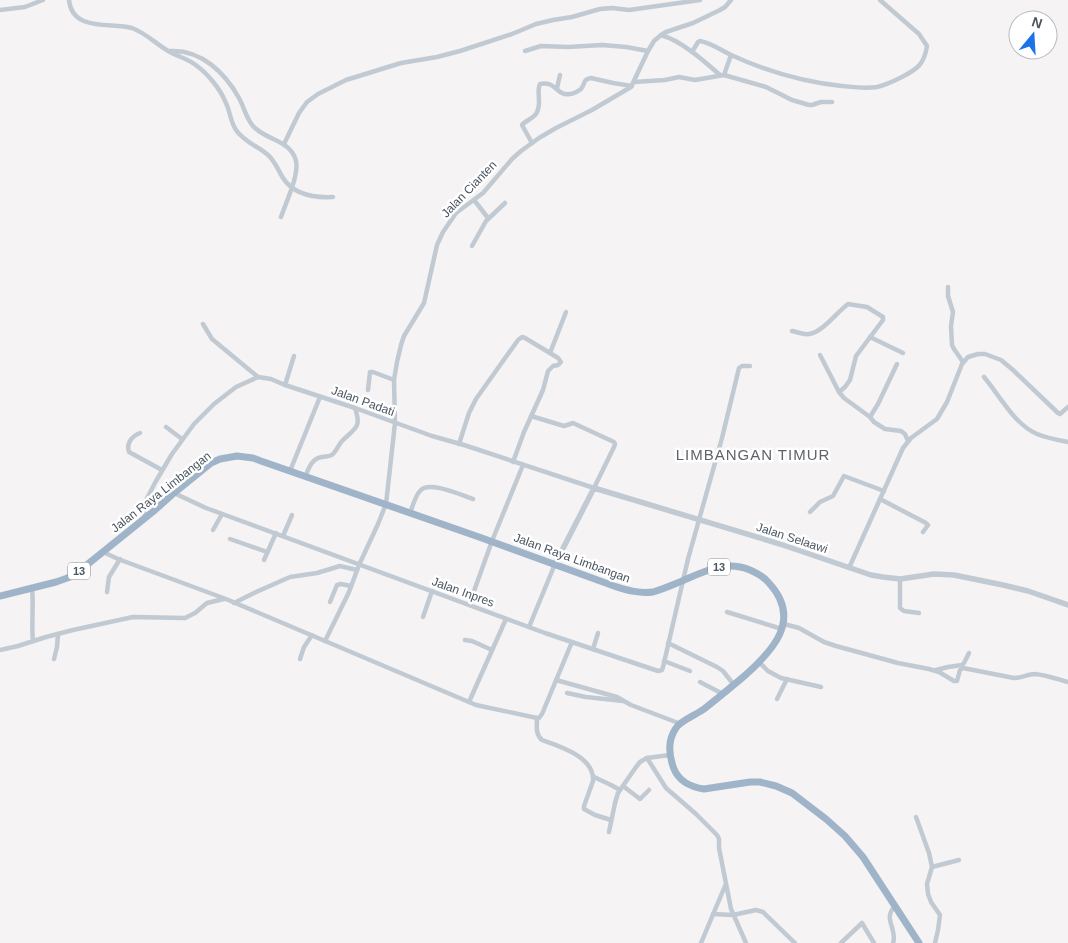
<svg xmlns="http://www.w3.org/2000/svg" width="1068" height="943" font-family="Arial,sans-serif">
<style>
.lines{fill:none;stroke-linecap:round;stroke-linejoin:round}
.minor{stroke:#c1cad2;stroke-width:4.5}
.tertiary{stroke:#c1cad2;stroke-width:5.5}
.trunk{stroke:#9fb4c9;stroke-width:7}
.labels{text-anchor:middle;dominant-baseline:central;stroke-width:5;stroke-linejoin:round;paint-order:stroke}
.shield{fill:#fff;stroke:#808990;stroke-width:1}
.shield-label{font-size:11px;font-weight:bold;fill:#4a5661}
.street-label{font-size:12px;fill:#4a5661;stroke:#fff}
.quarter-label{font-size:15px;letter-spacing:1px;fill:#5f6368;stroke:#fff}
</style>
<rect width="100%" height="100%" fill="#f5f3f3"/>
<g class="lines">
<g class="minor">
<path d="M69 0C72 32 111 22 132 28 146 33 157 45 170 52 179 57 189 59 197 66 208 74 220 89 225 101 230 110 230 121 236 130 244 142 258 146 268 155 275 161 278 170 283 178 294 195 314 198 333 197"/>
<path d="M0 10 25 7 43 0"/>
<path d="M661 35C682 41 704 61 720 75"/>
<path d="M170 51C201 49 225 73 239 98 244 107 246 118 253 126 265 140 291 140 296 161 299 176 286 202 281 217"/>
<path d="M525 51 541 46 568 47 602 45 626 47 648 51"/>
<path d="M692 52 698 42 700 41C711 43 721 50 731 55 766 71 804 82 842 86 853 87 865 89 877 87 886 85 894 81 902 77 917 69 924 65 927 46L919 34 880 0"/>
<path d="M724 75 731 55"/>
<path d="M634 82 665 80 679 77 695 80 724 75 766 87 792 100 809 105H812L821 102H832"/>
<path d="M557 88 560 75"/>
<path d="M532 143 522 125C526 120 535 118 537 112 542 103 536 92 540 84 556 80 557 97 570 94 573 94 579 91 581 89 586 83 582 80 591 78L613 83 632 86"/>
<path d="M284 144 299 113 307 102 318 94 346 80 401 63 437 57 460 51 512 34 536 24 553 20 572 17 600 9 612 8 629 10 700 0"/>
<path d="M474 200 488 218"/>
<path d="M472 246 486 221 505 203"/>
<path d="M948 287V296L953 312 951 326 952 345 954 349 963 362"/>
<path d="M203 324 212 339 258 377"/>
<path d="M792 331C798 332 803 335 809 334 823 332 837 312 848 304L867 307 883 317V320L856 356 850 380 845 387 839 392 844 398 870 417"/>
<path d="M870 337 903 353"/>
<path d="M820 355 839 392"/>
<path d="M897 364 878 404 870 417 874 422 885 429 901 431 905 434 908 441"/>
<path d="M984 377C1000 396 1014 424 1037 434 1047 438 1058 440 1068 442"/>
<path d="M285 385 294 356"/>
<path d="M368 390 370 372H373L394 380"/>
<path d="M166 427 182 439"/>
<path d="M140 433C132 436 126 443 129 452L162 470"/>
<path d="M459 444 469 413 476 399 518 340 522 337 525 338 550 353 566 312"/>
<path d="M513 462 524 432 543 390 548 371 553 366 558 365 561 362 558 358 550 353"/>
<path d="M290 471 320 397"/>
<path d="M305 477C309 468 312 458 322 457 326 456 330 457 333 454 337 450 339 444 342 441 355 428 362 428 355 408"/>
<path d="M174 493 206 508 545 633 658 671 662 670 663 667 688 559 722 438 739 368 742 366H750"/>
<path d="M880 499 926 523 928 525 923 532"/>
<path d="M810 512 820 502 833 496 844 476 884 491"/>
<path d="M410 513C413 506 415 496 420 491 428 480 461 495 473 499"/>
<path d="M145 518 143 506 156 481 172 454 194 424 214 404 236 387 258 377 271 379 285 385 355 408 432 436 464 445 594 488 614 447 615 444 614 442 573 423 564 426 531 416"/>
<path d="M213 530 222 514"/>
<path d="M283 536 292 515"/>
<path d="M230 539 267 552"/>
<path d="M103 552 118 559 226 599 476 705 537 718C537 726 535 734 542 740 559 746 595 757 593 781L584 806V809L595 815 611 820"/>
<path d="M264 560 276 533"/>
<path d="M849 568 903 448 911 438 937 419 947 402 962 364 968 357 978 354H985L1001 360 1013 370 1058 413 1060 414 1068 407"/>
<path d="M900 579V608L904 611 919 613"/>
<path d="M32 589C34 606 31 624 33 641"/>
<path d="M107 592 109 577 120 559"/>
<path d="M330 602 337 585 341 584 351 586"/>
<path d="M234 603 254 593 290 577 317 573 340 566 357 570"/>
<path d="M469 605 492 541 523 465"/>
<path d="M727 612 782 629"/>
<path d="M423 617 432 591"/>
<path d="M784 624 799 628 824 642 836 646 898 663 929 669 939 672 954 681H957L960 670 963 668 1014 678C1022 678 1028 674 1035 674 1046 675 1057 679 1068 682"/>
<path d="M529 627 555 564"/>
<path d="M465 640 472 641 492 650"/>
<path d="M325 641 349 592 359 565 378 524 386 504 395 423 394 380 397 362 401 345 404 336 424 303 437 245 443 232 456 213 483 193 512 159 521 151 539 138 556 128 592 110 631 87 648 51 654 41 661 35 666 32 693 23 720 10 725 7 731 0"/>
<path d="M668 643 717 667 723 671 734 685"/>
<path d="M593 649 598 633"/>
<path d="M0 650 18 646 46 637 73 630 133 617 185 618 195 613 207 603 224 599"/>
<path d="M54 659 57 647 58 634"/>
<path d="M300 659 304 647 312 635"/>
<path d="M664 661 690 671"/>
<path d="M760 663 768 671 781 678 821 687"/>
<path d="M936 670 948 667 962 665 964 663 969 653"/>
<path d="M556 680 617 697 631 705 681 724"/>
<path d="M700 682 723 694"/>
<path d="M567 693 586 697 623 701"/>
<path d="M777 699 787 679"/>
<path d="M469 702 506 619"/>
<path d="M537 718H539L542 714 572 642"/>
<path d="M647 758 666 788 696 814 717 835 719 839V848L731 909 746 943"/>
<path d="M594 777 611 785 620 790"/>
<path d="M623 786 640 799 649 790"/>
<path d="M916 817 929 853 932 867 927 884 928 894 931 902 940 915 938 930 935 943"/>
<path d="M609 832 615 803 618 793 636 767 640 762 647 758 670 755"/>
<path d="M932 867 959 860"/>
<path d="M713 914 733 915 756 910 763 912 795 943"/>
<path d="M701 943 725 886"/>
<path d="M841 943 862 923 874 943"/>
<path d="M893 943C898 929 882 919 895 906"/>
</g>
<path class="tertiary" d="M555 564 594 488 780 544 871 575 883 577 900 579 934 574 954 575 1003 585 1028 591 1068 605"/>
<path class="trunk" d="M0 596 56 582 73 576 155 510 174 493 211 463 220 459 237 456 253 458 261 461 479 537 614 586C627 590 639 594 653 592 663 589 672 585 682 581 705 571 725 560 750 570 757 573 764 577 769 583 803 620 772 652 742 678 730 688 717 699 704 709 696 715 681 720 676 728 667 741 669 756 674 769 679 781 691 787 704 789L750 782H760L776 786 792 793 826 819 845 836 863 857 919 943"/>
</g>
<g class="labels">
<g class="shield">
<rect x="708" y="558.5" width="22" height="17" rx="4"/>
<rect x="68" y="562.5" width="22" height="17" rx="4"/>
</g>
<g class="shield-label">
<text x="719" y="567">13</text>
<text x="79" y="571">13</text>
</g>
<g class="street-label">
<text transform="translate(469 189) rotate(-46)">Jalan Cianten</text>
<text transform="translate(363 401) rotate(20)">Jalan Padati</text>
<text transform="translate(161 492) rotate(-38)">Jalan Raya Limbangan</text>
<text transform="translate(792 538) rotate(18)">Jalan Selaawi</text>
<text transform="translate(572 558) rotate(20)">Jalan Raya Limbangan</text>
<text transform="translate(463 592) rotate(20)">Jalan Inpres</text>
</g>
<g class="quarter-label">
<text x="753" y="454">LIMBANGAN TIMUR</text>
</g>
</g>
<g transform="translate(1033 35) rotate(18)"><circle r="24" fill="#ffffff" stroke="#b7bbc0"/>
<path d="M0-4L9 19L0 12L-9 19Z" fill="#1a73e8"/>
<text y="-8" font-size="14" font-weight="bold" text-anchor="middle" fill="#4a5661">N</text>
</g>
</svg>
